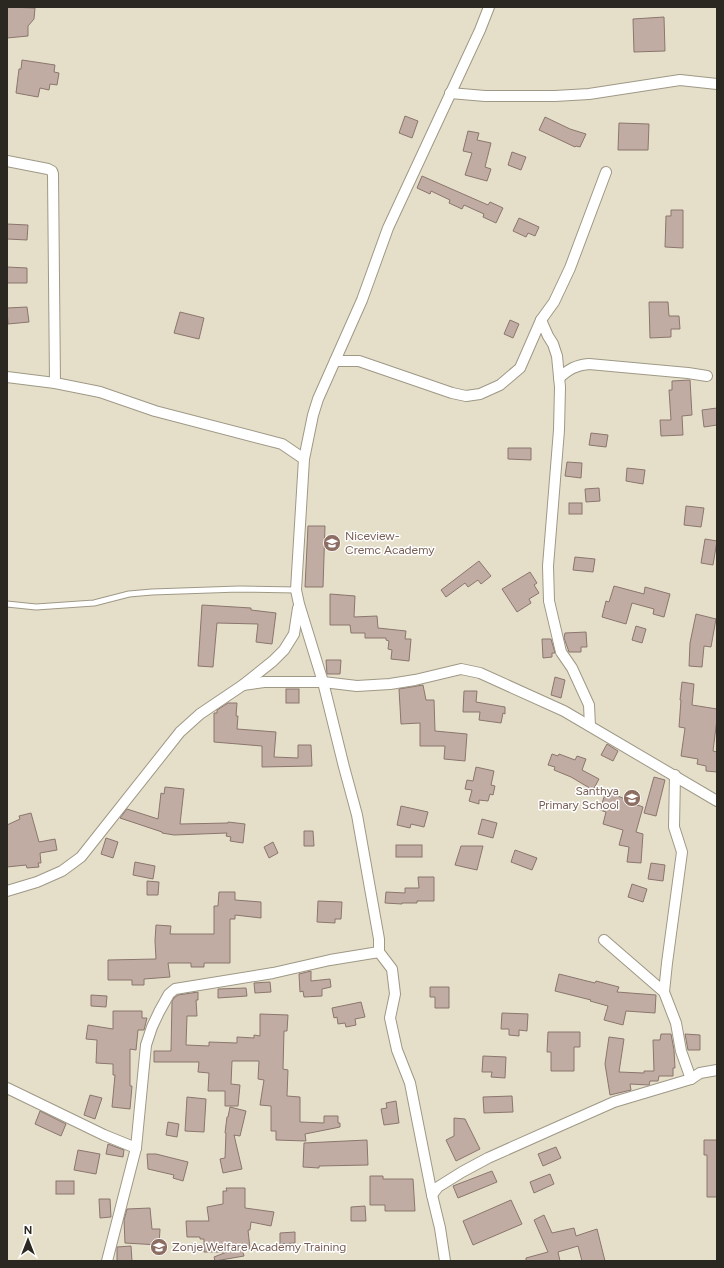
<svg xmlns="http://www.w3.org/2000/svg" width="724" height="1268" font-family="Figtree,sans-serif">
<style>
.building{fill:#c1aca3;stroke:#8a766d}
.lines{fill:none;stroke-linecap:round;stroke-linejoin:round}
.lane-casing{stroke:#9e9885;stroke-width:7}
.street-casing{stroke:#9e9885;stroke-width:12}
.lane{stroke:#fff;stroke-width:5}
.street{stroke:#fff;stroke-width:10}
.labels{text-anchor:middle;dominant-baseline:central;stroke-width:3;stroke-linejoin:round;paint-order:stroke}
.education-label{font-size:12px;fill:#785e54;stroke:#fff;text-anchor:start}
</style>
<rect width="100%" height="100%" fill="#e5dfca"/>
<g class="building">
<path d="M7 7 35 8 34 19 28 26V36L7 38Z"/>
<path d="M664 17 665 51 634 52 633 19Z"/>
<path d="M22 60 55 65 54 72 59 73 57 85 50 84 49 90 40 88 38 97 16 93 19 69H21Z"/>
<path d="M405 116 418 121 412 138 399 133Z"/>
<path d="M545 117 570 129 586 134 580 147 576 146 575 147 539 130Z"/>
<path d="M619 123 649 124 648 150H618Z"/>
<path d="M468 131 479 133 477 140 491 143 485 167 491 169 487 181 465 175 472 153 463 151Z"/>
<path d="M512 152 526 157 521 170 508 165Z"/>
<path d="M422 176 488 205 490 202 503 208 496 223 483 217 484 214 464 205 462 209 449 203 450 200 431 191 430 194 417 188Z"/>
<path d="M671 210H683V248L665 247 666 216H671Z"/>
<path d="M519 218 539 227 535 236 528 233 526 237 513 231Z"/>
<path d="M7 224 28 225 27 240 7 239Z"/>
<path d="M7 267 27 268V283H7Z"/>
<path d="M649 302H668L669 316H679L680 329H671V337L650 338Z"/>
<path d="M27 307 29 322 8 324 7 308Z"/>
<path d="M180 312 204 318 199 339 174 333Z"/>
<path d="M510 320 519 324 513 338 504 334Z"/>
<path d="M690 380 692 415 682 416 683 435 661 436 660 420H671L669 390H672V381Z"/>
<path d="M717 408V425L704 427 702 410Z"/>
<path d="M591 433 608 435 606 447 589 445Z"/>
<path d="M508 448H531V460L508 459Z"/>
<path d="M567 462 582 463 581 478 565 476Z"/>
<path d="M627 468 645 470 643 484 626 481Z"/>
<path d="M599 488 600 501 586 502 585 489Z"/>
<rect x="569" y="503" width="13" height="11"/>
<path d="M686 506 704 508 701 527 684 525Z"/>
<path d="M308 526H325L323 587H305Z"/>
<path d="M705 539 717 541 713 565 701 563Z"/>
<path d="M575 557 595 559 593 572 573 570Z"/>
<path d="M479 561 491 576 481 584 478 580 468 587 465 583 446 597 441 590Z"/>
<path d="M530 572 537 583 534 585 539 593 529 599 531 603 517 612 502 589Z"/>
<path d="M614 586 644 594 645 587 670 594 664 617 653 614 654 609 632 603 626 624 602 617 606 601 609 602Z"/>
<path d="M330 594 355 596 354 617 377 616 378 628 406 631 405 639H411L409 661 391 659 392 650 388 649 389 641 386 640V638H365V633H351L350 625H330Z"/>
<path d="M202 605 251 608V610L276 613 272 644 256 642 258 624 217 623 213 667 198 666Z"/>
<path d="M696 614 716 619 711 647 704 646 702 667 689 666 690 643Z"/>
<path d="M636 626 646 629 642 643 632 640Z"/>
<path d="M586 632 587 647H581V652H569L564 638 565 633Z"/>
<path d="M542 639H551L555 653H552V657L543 658Z"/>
<path d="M326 660H341L340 674H327Z"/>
<path d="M555 677 565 680 561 698 551 695Z"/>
<path d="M682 682 694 684 692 705 717 709V719L713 751 717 752V772L706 771V766L697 764 698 759 681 756 685 728 679 727 681 700H680Z"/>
<path d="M423 685 426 700H434L435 731 467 734 465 761 444 759 445 746H420V723L401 724 399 689Z"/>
<rect x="286" y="689" width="13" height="14"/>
<path d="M464 691H477L476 702 505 707V714L503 713 501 723 479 720 480 712H463Z"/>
<path d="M228 703H237L236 716H238L237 729 276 732 274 757 298 758V745H311L312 766 262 767V746L214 742V713H217V710Z"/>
<path d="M607 744 618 751 613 761 601 755Z"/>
<path d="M552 754 558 756 559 754 575 760 577 756 586 759 582 770 599 779 593 790 571 777 554 770 555 767 548 765Z"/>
<path d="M476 767 494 771 491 785 495 786 493 795 490 794 488 801 479 800V804L469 801 472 790 465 789 467 780 473 781Z"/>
<path d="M654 777 665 780 656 816 644 813Z"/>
<path d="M165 787 184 789 180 824 228 823V822L245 824 243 843 230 841 231 837 226 836 227 833 174 835 162 833V832L120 818 127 809 158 819 161 793 164 794Z"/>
<path d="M606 791 625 799 624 800 643 807 636 832 643 834 641 863 627 862 629 847 619 845 623 830 603 824 606 812 600 810Z"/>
<path d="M401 806 428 812 424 827 411 824 410 828 397 825Z"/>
<path d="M31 813 39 842 55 839 57 850 40 853 41 863H38L39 867 27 868 26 865 7 867V825L20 819 19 816Z"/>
<path d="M482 819 497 823 493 838 478 834Z"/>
<path d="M304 831H313L314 846H304Z"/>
<path d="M106 838 118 842 113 858 101 854Z"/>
<path d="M273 842 278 853 269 858 264 847Z"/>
<rect x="396" y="845" width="26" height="12"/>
<path d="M461 846H483L477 870 455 865Z"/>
<path d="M515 850 537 858 532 870 511 862Z"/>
<path d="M135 862 155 866 153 879 133 875Z"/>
<path d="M651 863 665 865 663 881 648 879Z"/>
<path d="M418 877H434V901H417V903H402V904L385 903 386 892 405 893V888H419Z"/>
<path d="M147 881 159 882 158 895H147Z"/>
<path d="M632 884 647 889 643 902 628 897Z"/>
<path d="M219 892H235V900L261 902V918L235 915V919H230V963H204V967H191V963H168L170 977 144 979V985H132V980H108V960L156 959 155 941 156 925 171 926 170 934H214V906H218Z"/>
<path d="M318 901 342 902 341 919H335V923L317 922Z"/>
<path d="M311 971V981L330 979 331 987 322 989V996L304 997 303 991 300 992 299 974Z"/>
<path d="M559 974 595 983 596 981 619 987 617 992 656 995 655 1013 626 1011 623 1025 604 1020 608 1006 590 1001 591 1000 555 991Z"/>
<path d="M270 982 271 992 255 993 254 983Z"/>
<path d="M430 987H449V1008H435V997H430Z"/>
<path d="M246 988 247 996 218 998V989Z"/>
<path d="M198 992V1000H196L197 1016H187L186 1045 209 1046V1042L237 1043V1037L254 1038V1035L260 1036V1014L288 1015 287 1031H284L283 1069 288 1070 287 1096 300 1097V1122L324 1123V1116H338V1123H340V1127L305 1134 306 1141 276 1140V1131H271V1106L260 1105 264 1080 258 1079 259 1061H232L231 1084 240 1085 238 1106H225V1091H208L209 1073 198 1072 199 1062H154V1051H171L172 1001 174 998 178 995Z"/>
<path d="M91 995 107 996 106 1007 91 1006Z"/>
<path d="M361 1002 365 1017 355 1019 356 1025 346 1027 345 1023 338 1024 337 1017 334 1018 332 1008Z"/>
<path d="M113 1011H142V1018H147L144 1030H138L136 1050 130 1049V1086H132L130 1109 112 1107 115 1075H113V1064L96 1063 97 1040 86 1039 88 1025 113 1029Z"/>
<path d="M502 1013 528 1014 527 1031 519 1030V1036L509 1035V1029H501Z"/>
<path d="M548 1032H580V1047H574V1071H551V1052H547Z"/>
<path d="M661 1034H671L674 1050 675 1068H673V1076H659L658 1081H650L649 1085 630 1084 631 1090 610 1095 605 1064 609 1037 624 1039 619 1072 644 1073V1071H654L653 1040H660Z"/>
<path d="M685 1034 700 1035V1050H688Z"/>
<path d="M483 1056 506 1057 505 1078 491 1077 492 1072H482Z"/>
<path d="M90 1095 102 1098 95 1119 84 1115Z"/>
<path d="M512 1096 513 1112 484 1113 483 1097Z"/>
<path d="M187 1097 206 1099 204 1132 185 1131Z"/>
<path d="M396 1101 399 1123 384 1125 381 1109 387 1108 386 1103Z"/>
<path d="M230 1107 246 1111 240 1136 234 1135 242 1169 223 1173 220 1159 225 1158 226 1133H225L227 1117H228Z"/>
<path d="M40 1111 66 1124 61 1136 35 1124Z"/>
<path d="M454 1118 465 1119 480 1149 456 1161 446 1140 454 1136Z"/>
<path d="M168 1122 179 1124 177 1137 166 1135Z"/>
<path d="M367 1140 368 1165 319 1166V1168L303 1167 304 1143Z"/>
<path d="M704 1140H717V1197H707V1155H704Z"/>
<path d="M108 1144 124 1150 123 1157 106 1154Z"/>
<path d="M556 1147 561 1158 543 1166 538 1154Z"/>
<path d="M78 1150 100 1154 96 1174 74 1170Z"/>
<path d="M147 1154H156L188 1162 183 1181 173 1178 174 1175 148 1169Z"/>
<path d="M492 1171 497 1182 458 1198 453 1186Z"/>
<path d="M550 1174 554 1184 534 1193 530 1182Z"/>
<path d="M370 1176H383V1179H413L415 1211H385V1205H370Z"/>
<rect x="56" y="1181" width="18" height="13"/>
<path d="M226 1188H245V1208L274 1212 271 1226 251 1222 250 1230H248L250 1249H242L244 1256 215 1261 214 1257 227 1252H204V1239H200V1237H187L186 1221H209L207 1207 223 1204V1191H227Z"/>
<path d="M99 1199H110L111 1217 100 1218Z"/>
<path d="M511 1200 522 1224 473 1245 463 1221Z"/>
<path d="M365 1206 366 1221H351V1207Z"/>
<path d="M150 1208 152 1229H160L159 1245 125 1243 124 1220 127 1209Z"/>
<path d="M544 1215 552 1233 574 1228 576 1236 597 1229 605 1261H582L578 1246 558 1252 560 1261H526V1258L548 1252 534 1220Z"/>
<path d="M295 1232V1243L280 1244V1233Z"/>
<path d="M131 1246 132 1261H117V1247Z"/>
</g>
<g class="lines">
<defs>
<path id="lane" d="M7 604 36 607 94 603 129 594 152 592 239 589 296 590"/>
<g id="street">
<path d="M450 93 485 96H555L589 94 680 80 717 84"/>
<path d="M7 161 48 169 52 171 53 174 55 383"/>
<path d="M541 320 548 336 553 344 557 356 560 387 559 430 548 566 549 601 561 652 572 668 589 705 590 726"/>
<path d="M335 361H359L452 393 466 396 480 394 500 385 520 368 541 320 554 302 570 268 606 172"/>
<path d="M7 377 55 383 100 392 155 411 282 444 304 459"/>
<path d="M559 378C569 369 576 365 589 364L688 373 707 376"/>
<path d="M243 685 264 682H323L357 686 390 684 415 680 461 669 480 673 564 711 717 801"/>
<path d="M7 891 37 882 62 871 81 857 180 732 200 714 243 685 273 661 284 650 294 634 298 608"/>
<path d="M604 940 664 992 676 1023 681 1051 691 1079"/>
<path d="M664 992 667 963 682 852 674 827 675 775"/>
<path d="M7 1088 104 1135 136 1148"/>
<path d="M432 1195 438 1187 462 1172 488 1158 553 1129 614 1102 691 1079 700 1073 717 1070"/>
<path d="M107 1261 136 1148 146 1045 152 1027 159 1012 169 994 175 989 273 973 330 960 379 952"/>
<path d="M445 1261 440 1228 432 1195 410 1083 397 1050 390 1018 395 994 392 969 379 952V939L357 815 344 767 323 682 299 604 296 590 304 459 313 415 318 399 362 300 388 228 480 30 489 7"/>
</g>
</defs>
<use href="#lane" class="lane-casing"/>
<use href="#street" class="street-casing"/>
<use href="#lane" class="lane"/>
<use href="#street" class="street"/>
</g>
<defs>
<symbol id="school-disc" viewBox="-11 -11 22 22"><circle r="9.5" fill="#8d6e63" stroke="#fff"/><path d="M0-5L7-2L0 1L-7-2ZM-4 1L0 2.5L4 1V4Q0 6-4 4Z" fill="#fff"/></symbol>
</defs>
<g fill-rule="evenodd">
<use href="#school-disc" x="322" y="533" width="20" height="20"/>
<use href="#school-disc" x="622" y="788" width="20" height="20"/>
<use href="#school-disc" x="149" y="1237" width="20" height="20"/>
</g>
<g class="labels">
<g class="education-label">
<text x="345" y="536">Niceview-<tspan x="345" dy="14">Cremc Academy</tspan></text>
<text x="619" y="791" text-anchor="end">Santhya<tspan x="619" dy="14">Primary School</tspan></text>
<text x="172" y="1247">Zonje Welfare Academy Training</text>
</g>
</g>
<rect width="724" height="1268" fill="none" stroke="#2a2820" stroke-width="16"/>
<g transform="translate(28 1240)" stroke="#ffffff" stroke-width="3" paint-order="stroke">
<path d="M0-3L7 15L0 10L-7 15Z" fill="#2a2820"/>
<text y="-6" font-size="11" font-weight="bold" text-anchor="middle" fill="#2a2820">N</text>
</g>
</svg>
